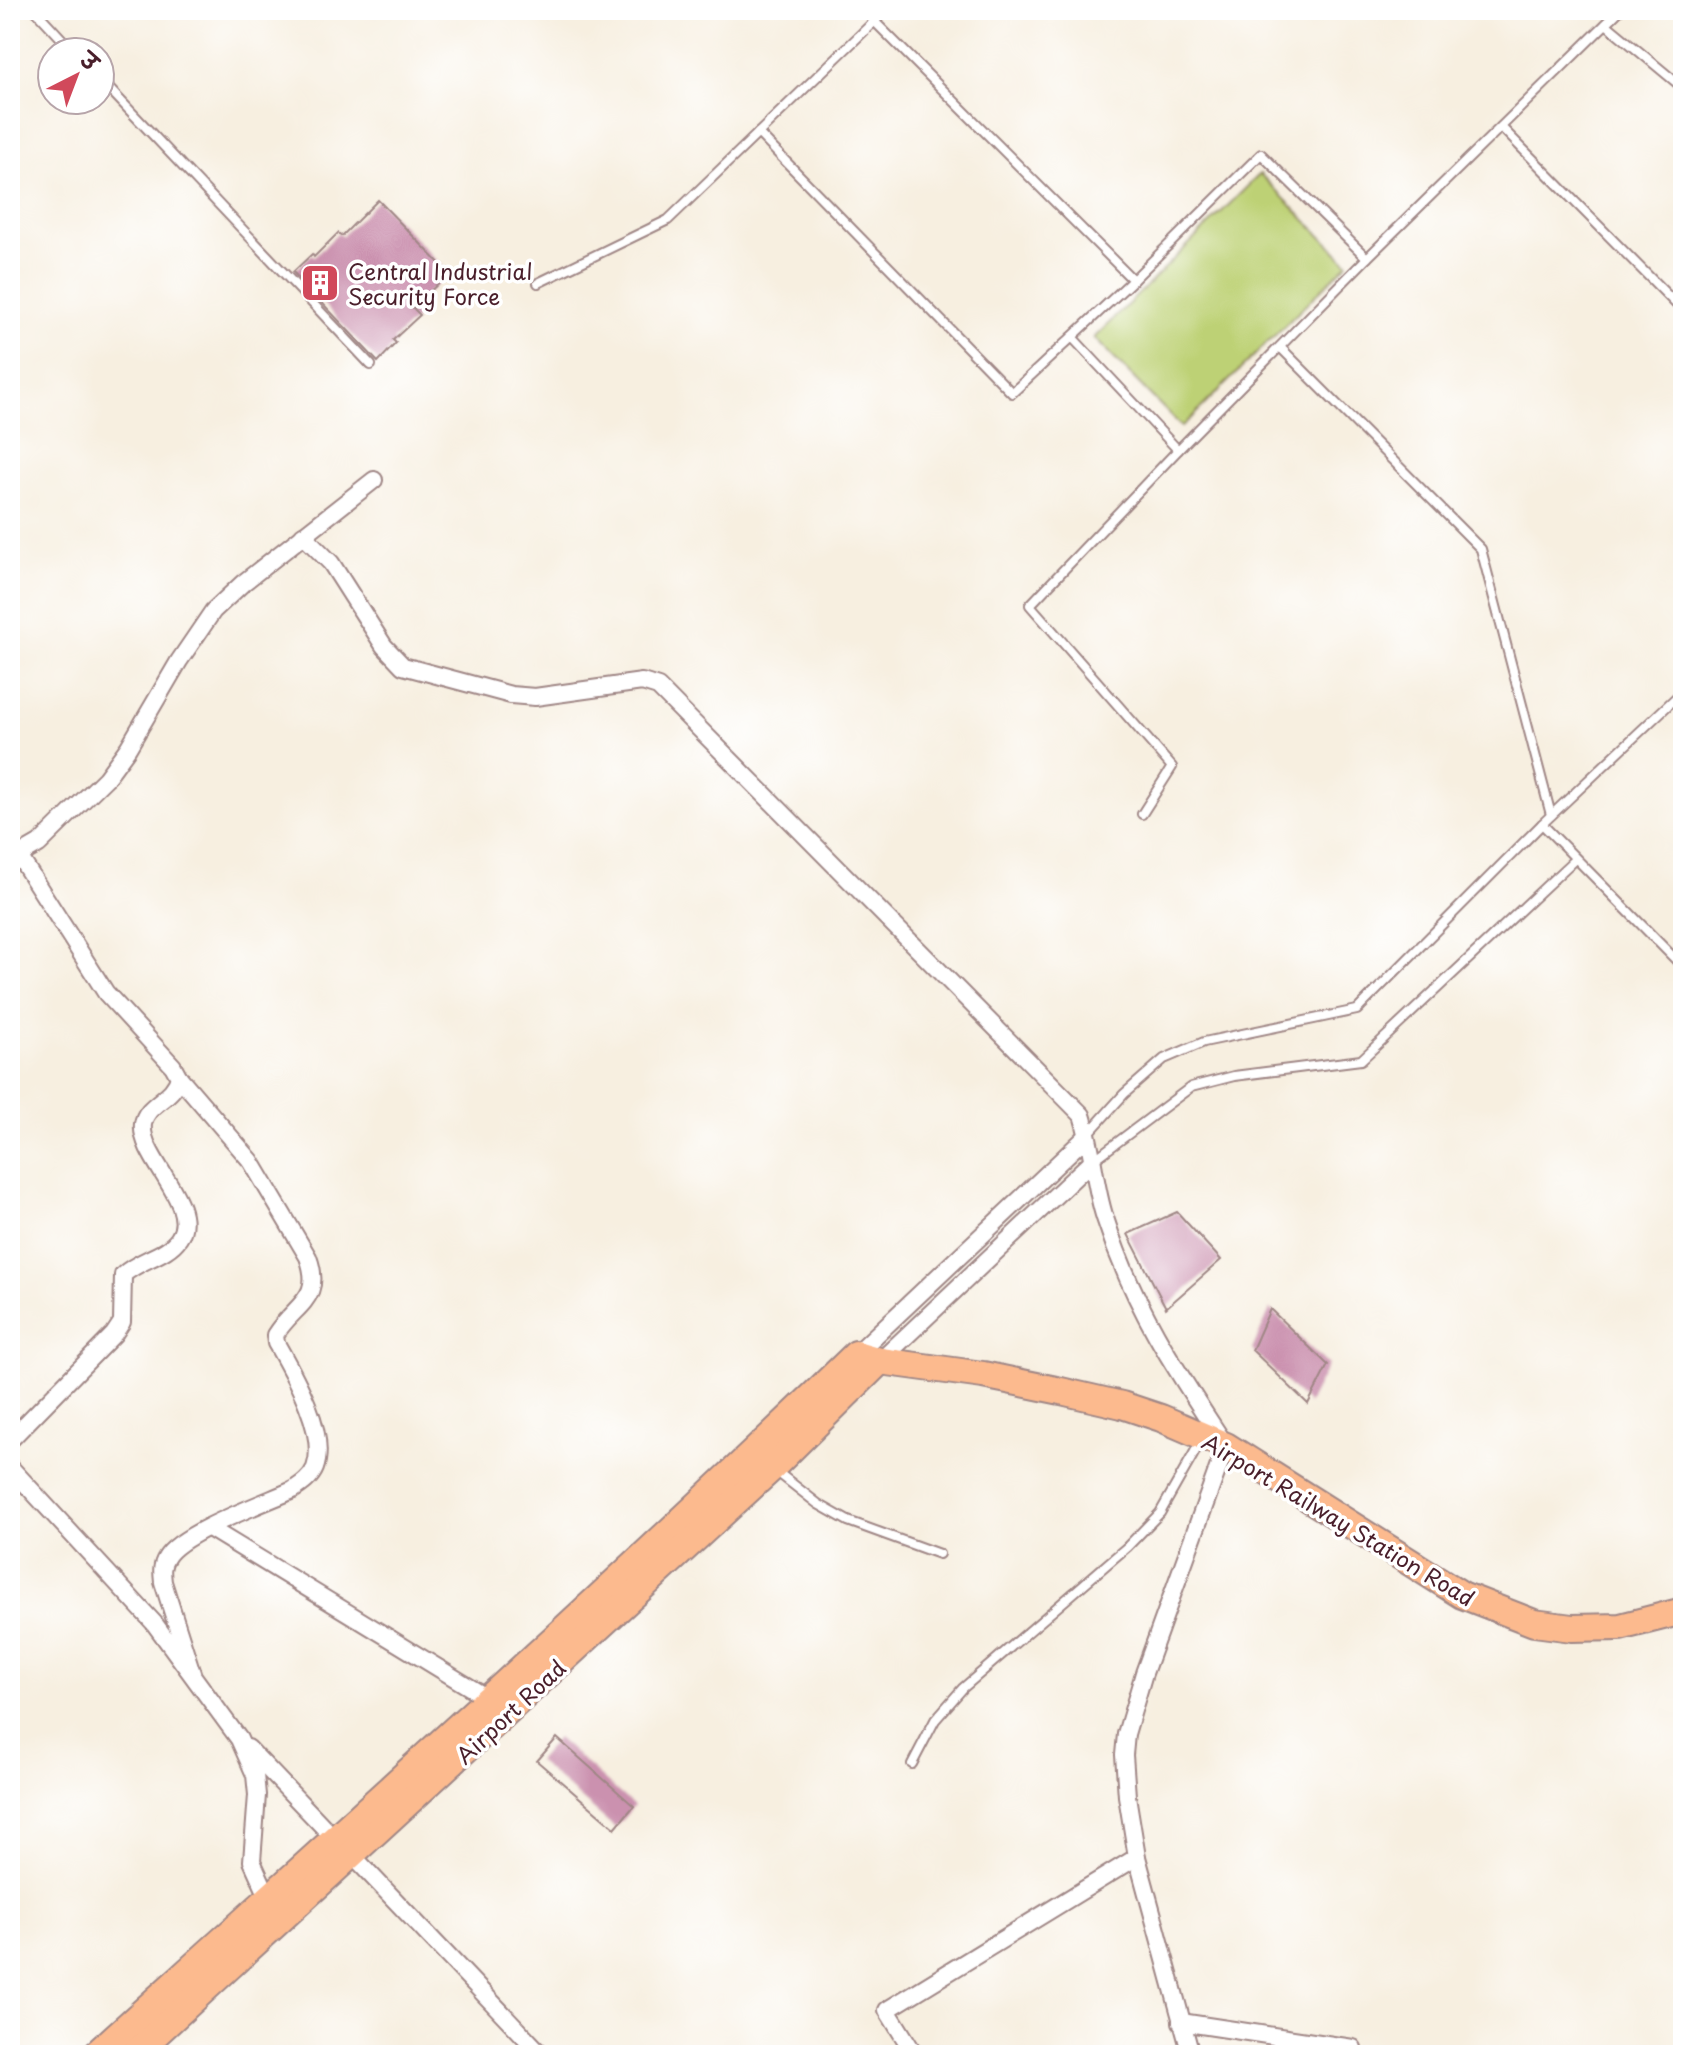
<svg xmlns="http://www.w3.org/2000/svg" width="1693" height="2065" font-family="'Playpen Sans','Playpen Sans Deva',sans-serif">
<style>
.green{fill:#bdd175;stroke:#847850;stroke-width:2}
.building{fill:#cb91af}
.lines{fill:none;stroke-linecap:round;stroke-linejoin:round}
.lane-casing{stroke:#a08786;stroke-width:12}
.street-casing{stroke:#a08786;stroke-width:20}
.primary-casing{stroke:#a08786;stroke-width:30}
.lane{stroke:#fff;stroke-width:8}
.street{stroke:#fff;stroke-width:16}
.primary{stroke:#fcba8e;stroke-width:26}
.labels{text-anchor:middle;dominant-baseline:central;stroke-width:7;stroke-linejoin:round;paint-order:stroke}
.poi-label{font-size:22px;fill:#4a1f2b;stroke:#fff;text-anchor:start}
.street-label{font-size:22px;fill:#4a1f2b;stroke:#fff}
</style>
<rect width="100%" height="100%" fill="#fff"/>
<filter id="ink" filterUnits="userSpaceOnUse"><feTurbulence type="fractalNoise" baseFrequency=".0125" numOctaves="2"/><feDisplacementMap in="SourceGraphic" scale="16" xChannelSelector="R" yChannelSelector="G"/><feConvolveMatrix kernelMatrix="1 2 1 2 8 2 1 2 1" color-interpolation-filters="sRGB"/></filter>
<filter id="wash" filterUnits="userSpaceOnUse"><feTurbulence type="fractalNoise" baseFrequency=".006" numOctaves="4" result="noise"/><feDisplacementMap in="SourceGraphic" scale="32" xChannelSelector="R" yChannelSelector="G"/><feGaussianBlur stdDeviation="1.8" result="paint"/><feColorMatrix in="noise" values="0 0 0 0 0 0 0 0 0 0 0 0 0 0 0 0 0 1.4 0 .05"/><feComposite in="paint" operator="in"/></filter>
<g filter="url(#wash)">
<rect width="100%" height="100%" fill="#f7efe0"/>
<path class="green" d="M1260 174 1348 263 1182 427 1094 338Z"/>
<g id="blocks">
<g class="building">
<path d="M378 200 449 273 413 308 420 315 393 340 396 343 378 362 293 272 312 254 314 257 338 233 342 236Z"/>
<path d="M1177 1212 1221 1260 1166 1308 1128 1234Z"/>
<path d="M1270 1309 1328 1365 1308 1404 1252 1350Z"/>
<path d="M557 1738 634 1806 615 1828 537 1761Z"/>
</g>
</g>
</g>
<g filter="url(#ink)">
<use href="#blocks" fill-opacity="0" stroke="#a08786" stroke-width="2"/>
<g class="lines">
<defs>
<g id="lane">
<path d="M35 10 74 52"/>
<path d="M1606 24 1683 88"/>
<path d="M100 79 371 365"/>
<path d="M1501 127 1683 311"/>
<path d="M758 133 1012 393 1133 280 874 21"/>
<path d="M1133 280 1261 154 1367 258"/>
<path d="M538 283 668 220 886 10"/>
<path d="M1072 337 1178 450 1030 605 1172 767 1142 814"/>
<path d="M1280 347 1481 549 1551 815"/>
<path d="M1178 450 1367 258 1620 10"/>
<path d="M1542 824 1683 967"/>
<path d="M1088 1134 1124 1094 1164 1059 1204 1042 1357 1010 1542 824 1683 691"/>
<path d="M1091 1162 1191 1087 1234 1076 1361 1060 1575 859"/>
<path d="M776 1471 818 1504 848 1521 939 1554"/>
<path d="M912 1764 935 1720 963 1688 1127 1547 1160 1513 1201 1441"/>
</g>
<g id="street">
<path d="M303 535 331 563 384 646 403 666 511 695 535 697 642 682 658 687 1082 1115C1093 1148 1094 1185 1105 1218 1133 1306 1175 1369 1226 1446L1144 1673 1126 1734 1124 1755 1127 1796 1137 1857 1191 2055"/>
<path d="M13 859 39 844 106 778 128 748 179 661 213 611 243 583 374 480"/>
<path d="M179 1077 251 1161 308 1257C324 1300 294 1304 275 1335L276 1343C293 1373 328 1433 315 1468 311 1478 302 1484 293 1490 264 1503 180 1533 166 1558 161 1566 162 1573 163 1582L192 1673"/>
<path d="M856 1354 1086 1137"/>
<path d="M880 1361 1091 1162"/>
<path d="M10 1440 114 1334 122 1322 123 1275C138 1260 167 1256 179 1238 201 1205 139 1158 143 1124 146 1103 174 1099 179 1077L173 1066 106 993 19 856"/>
<path d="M10 1467 154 1623 239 1739 255 1775 257 1795 252 1861 272 1905"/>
<path d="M209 1528 489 1699"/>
<path d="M248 1748 335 1839"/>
<path d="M352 1855 542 2055"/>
<path d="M1181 2022 1353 2048"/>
<path d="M915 2055 887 2010 1137 1857"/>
</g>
<g id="primary">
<path d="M95 2055C351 1824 608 1594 856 1354L880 1361 983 1375 1061 1391 1122 1405 1161 1418 1226 1446 1462 1595 1534 1623 1572 1628 1620 1627 1683 1611"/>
<path d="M133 2055 772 1468 880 1361"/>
</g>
</defs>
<use href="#lane" class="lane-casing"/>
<use href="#street" class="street-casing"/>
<use href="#primary" class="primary-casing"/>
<use href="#lane" class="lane"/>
<use href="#street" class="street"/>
<use href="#primary" class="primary"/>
</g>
</g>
<defs>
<symbol id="building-square" viewBox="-11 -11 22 22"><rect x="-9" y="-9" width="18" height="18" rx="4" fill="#d1495b" stroke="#fff"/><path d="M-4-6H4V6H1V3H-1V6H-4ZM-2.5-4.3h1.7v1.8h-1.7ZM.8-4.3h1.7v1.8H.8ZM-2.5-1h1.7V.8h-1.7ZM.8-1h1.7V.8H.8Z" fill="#fff"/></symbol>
</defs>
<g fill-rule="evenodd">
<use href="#building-square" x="298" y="261" width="44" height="44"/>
</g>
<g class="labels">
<g class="poi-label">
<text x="348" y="270">Central Industrial<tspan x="348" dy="25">Security Force</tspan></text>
</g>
<g class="street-label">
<text transform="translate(1339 1519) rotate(31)">Airport Railway Station Road</text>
<text transform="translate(510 1711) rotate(-43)">Airport Road</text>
</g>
</g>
<rect width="1693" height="2065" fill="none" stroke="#fff" stroke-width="40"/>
<g transform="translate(76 76) rotate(42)"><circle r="38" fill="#ffffff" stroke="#b7a5aa" stroke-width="2"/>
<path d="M0-6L14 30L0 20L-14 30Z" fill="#d1495b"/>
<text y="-12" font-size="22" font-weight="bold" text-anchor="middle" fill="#4a1f2b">उ</text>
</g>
</svg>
